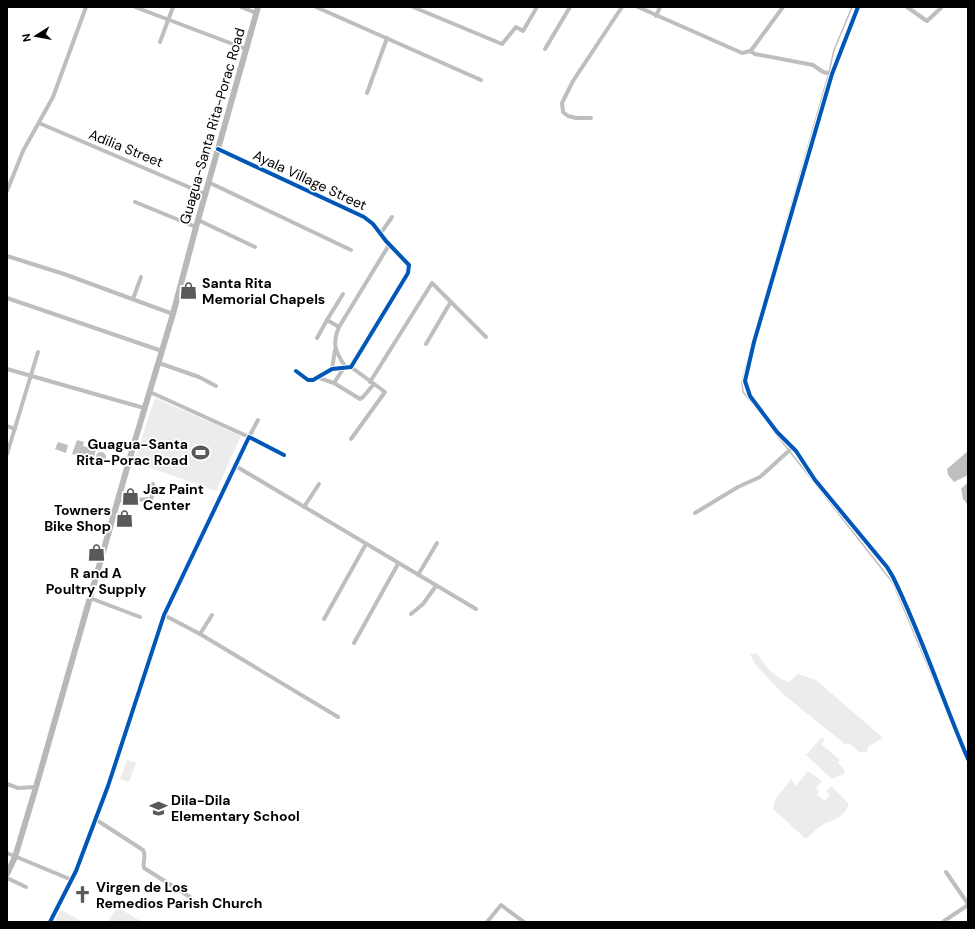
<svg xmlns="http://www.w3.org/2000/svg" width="975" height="929" font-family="'DM Sans',sans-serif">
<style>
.green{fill:#ececec}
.water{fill:#bfbfbf}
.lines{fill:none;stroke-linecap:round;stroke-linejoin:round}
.stream{stroke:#bfbfbf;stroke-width:1.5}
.street{stroke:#bebebe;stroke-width:4}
.secondary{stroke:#b8b8b8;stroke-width:6}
.cycleway-casing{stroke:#fff;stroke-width:6}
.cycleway{stroke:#0057b8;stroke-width:4}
.labels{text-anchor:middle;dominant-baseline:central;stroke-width:3.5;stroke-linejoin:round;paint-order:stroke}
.street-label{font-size:14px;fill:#000;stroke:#fff}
.poi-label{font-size:14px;font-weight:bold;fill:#000;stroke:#fff;text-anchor:start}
</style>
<rect width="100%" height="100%" fill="#fff"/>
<g class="green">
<path d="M155 398 241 436 216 491 134 462Z"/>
<path d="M757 653C765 667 774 677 789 682L798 674 816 680 883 738 868 747 867 752H859L849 743 845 744 783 694 755 664 750 654Z"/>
<path d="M822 737 825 740 821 744 840 760 838 763 845 770 844 774 832 779 806 755Z"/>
<path d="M127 760 136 763 129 782 120 779Z"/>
<path d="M808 771 822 781 816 788 819 791 817 795 825 801 830 794 826 791 831 786 849 804C844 817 838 818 826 823 819 826 812 834 806 839L773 809 775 800 791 779 796 786Z"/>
<path d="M117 907 142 922H108Z"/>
<path d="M61 910 83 922H54Z"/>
</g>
<g class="water">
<path d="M77 440 84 442 83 446 96 450 93 460 72 454Z"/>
<path d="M58 442 68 445 66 453 55 449Z"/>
<path d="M968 451V475L954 482 948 475 947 469Z"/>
<circle cx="101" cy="457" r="5"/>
<path d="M968 482V505L963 499 961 489Z"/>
</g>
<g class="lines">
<g class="stream">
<path d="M829 72 834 50 852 7"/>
<path d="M756 329 828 76"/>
<path d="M752 342 742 382 743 392 769 424"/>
<path d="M776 434 893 583 942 700"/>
</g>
<g class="street">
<path d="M135 7 246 49"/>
<path d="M241 7 256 13"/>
<path d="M316 7 481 80"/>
<path d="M413 7 502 44 516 27 523 31 537 7"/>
<path d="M638 7 742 53 750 51 753 48 783 7"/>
<path d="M858 7 832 74 754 342 745 381 750 396 777 432 796 451 815 480 887 567 893 577C922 636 942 699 968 759"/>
<path d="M907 7 927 21 941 8"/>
<path d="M656 16 660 7"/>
<path d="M160 42 173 7"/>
<path d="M545 49 570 7"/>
<path d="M750 51 755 54 813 65 823 72 832 74"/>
<path d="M367 93 387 38"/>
<path d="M591 118H576L568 116 563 112 562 103 573 81 622 7"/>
<path d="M39 123 205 194"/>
<path d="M218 149 364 217 373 224 386 241 409 265 408 273 351 367 332 369 313 380H308L296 371"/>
<path d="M208 182 351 250"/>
<path d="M7 191 23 151 53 97 86 7"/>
<path d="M135 202 196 227"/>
<path d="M198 220 255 247"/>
<path d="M381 233 392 217"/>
<path d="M7 256 64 274 173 314"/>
<path d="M7 298 162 351"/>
<path d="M133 299 141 277"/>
<path d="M327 320 343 294"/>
<path d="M339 327 389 245"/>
<path d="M317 338 327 320 339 327C332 343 335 352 345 366L334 383"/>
<path d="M426 344 450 303"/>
<path d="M159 363 199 377 216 386"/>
<path d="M351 367 385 392 351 439"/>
<path d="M7 369 144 408"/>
<path d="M332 369 335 350"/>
<path d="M319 378 334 383 360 399 363 397 374 384"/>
<path d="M370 382 432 283 486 337"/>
<path d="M150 392 249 437 258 420"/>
<path d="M7 426 15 429"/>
<path d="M7 454 38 352"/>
<path d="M234 465 476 609"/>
<path d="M118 501 151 499 154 490 153 484"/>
<path d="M304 507 319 484"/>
<path d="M695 513 738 487 760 477 793 447"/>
<path d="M418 575 437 543"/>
<path d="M90 598 140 617"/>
<path d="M411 614 423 604 436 586"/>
<path d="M164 615 200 634 338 717"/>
<path d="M324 619 366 544"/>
<path d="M200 634 212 615"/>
<path d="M354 643 398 564"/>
<path d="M7 784 18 788 36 787"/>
<path d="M95 819 143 850C147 857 142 862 144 868L190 897 192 905"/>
<path d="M7 853 72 880"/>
<path d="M946 872 968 904"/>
<path d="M7 878 26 887"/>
<path d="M944 921 968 905"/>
<path d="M50 922 76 871 108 786 164 615 249 437 284 455"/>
<path d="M487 922 501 905 524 922"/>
</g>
<path class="secondary" d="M7 874 15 857 36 787 133 447 173 314 196 227 258 7"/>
<defs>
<g id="cycleway">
<path d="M858 7 832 74 754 342 745 381 750 396 777 432 796 451 815 480 887 567 893 577C922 636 942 699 968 759"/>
<path d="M218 149 364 217 373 224 386 241 409 265 408 273 351 367 332 369 313 380H308L296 371"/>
<path d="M50 922 76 871 108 786 164 615 249 437 284 455"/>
</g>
</defs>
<use href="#cycleway" class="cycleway-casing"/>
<use href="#cycleway" class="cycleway"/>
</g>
<defs>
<symbol id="shop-bare" viewBox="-9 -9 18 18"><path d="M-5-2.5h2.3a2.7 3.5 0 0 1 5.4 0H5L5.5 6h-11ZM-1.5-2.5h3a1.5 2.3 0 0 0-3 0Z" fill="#595959" stroke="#fff" stroke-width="2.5" paint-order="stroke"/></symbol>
<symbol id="stadium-bare" viewBox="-9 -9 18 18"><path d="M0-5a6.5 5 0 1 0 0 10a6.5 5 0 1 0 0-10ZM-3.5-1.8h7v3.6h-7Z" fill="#595959" stroke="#fff" stroke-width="2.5" paint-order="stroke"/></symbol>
<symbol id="school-bare" viewBox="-9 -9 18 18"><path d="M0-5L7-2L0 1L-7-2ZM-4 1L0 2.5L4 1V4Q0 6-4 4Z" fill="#595959" stroke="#fff" stroke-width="2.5" paint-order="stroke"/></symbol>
<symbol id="church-bare" viewBox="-9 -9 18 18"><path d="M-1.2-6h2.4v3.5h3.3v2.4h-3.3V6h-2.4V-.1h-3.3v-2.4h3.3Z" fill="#595959" stroke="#fff" stroke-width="2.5" paint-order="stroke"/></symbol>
</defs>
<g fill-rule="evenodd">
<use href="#shop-bare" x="176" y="278" width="25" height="25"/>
<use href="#stadium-bare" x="188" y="440" width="25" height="25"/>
<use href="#shop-bare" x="118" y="484" width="25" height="25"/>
<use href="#shop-bare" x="112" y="506" width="25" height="25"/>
<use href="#shop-bare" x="84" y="540" width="25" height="25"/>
<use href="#school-bare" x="146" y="796" width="25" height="25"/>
<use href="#church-bare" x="70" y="882" width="25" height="25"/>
</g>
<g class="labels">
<g class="street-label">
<text transform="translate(212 126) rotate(-74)">Guagua-Santa Rita-Porac Road</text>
<text transform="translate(126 148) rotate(22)">Adilia Street</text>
<text transform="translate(310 180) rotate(25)">Ayala Village Street</text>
</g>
<g class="poi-label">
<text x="202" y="283">Santa Rita<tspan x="202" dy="16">Memorial Chapels</tspan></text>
<text x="188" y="444" text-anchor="end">Guagua-Santa<tspan x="188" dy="16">Rita-Porac Road</tspan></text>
<text x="143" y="489">Jaz Paint<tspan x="143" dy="16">Center</tspan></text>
<text x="111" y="510" text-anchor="end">Towners<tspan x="111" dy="16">Bike Shop</tspan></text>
<text x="96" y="573" text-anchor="middle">R and A<tspan x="96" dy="16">Poultry Supply</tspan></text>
<text x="171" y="800">Dila-Dila<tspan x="171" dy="16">Elementary School</tspan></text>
<text x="96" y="887">Virgen de Los<tspan x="96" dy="16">Remedios Parish Church</tspan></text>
</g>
</g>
<rect width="975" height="929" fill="none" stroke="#000000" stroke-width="16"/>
<g transform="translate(36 36) rotate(259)" stroke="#ffffff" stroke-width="3" paint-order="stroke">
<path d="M0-3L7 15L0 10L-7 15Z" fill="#000000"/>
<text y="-6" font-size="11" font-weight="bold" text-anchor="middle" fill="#000000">N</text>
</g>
</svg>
